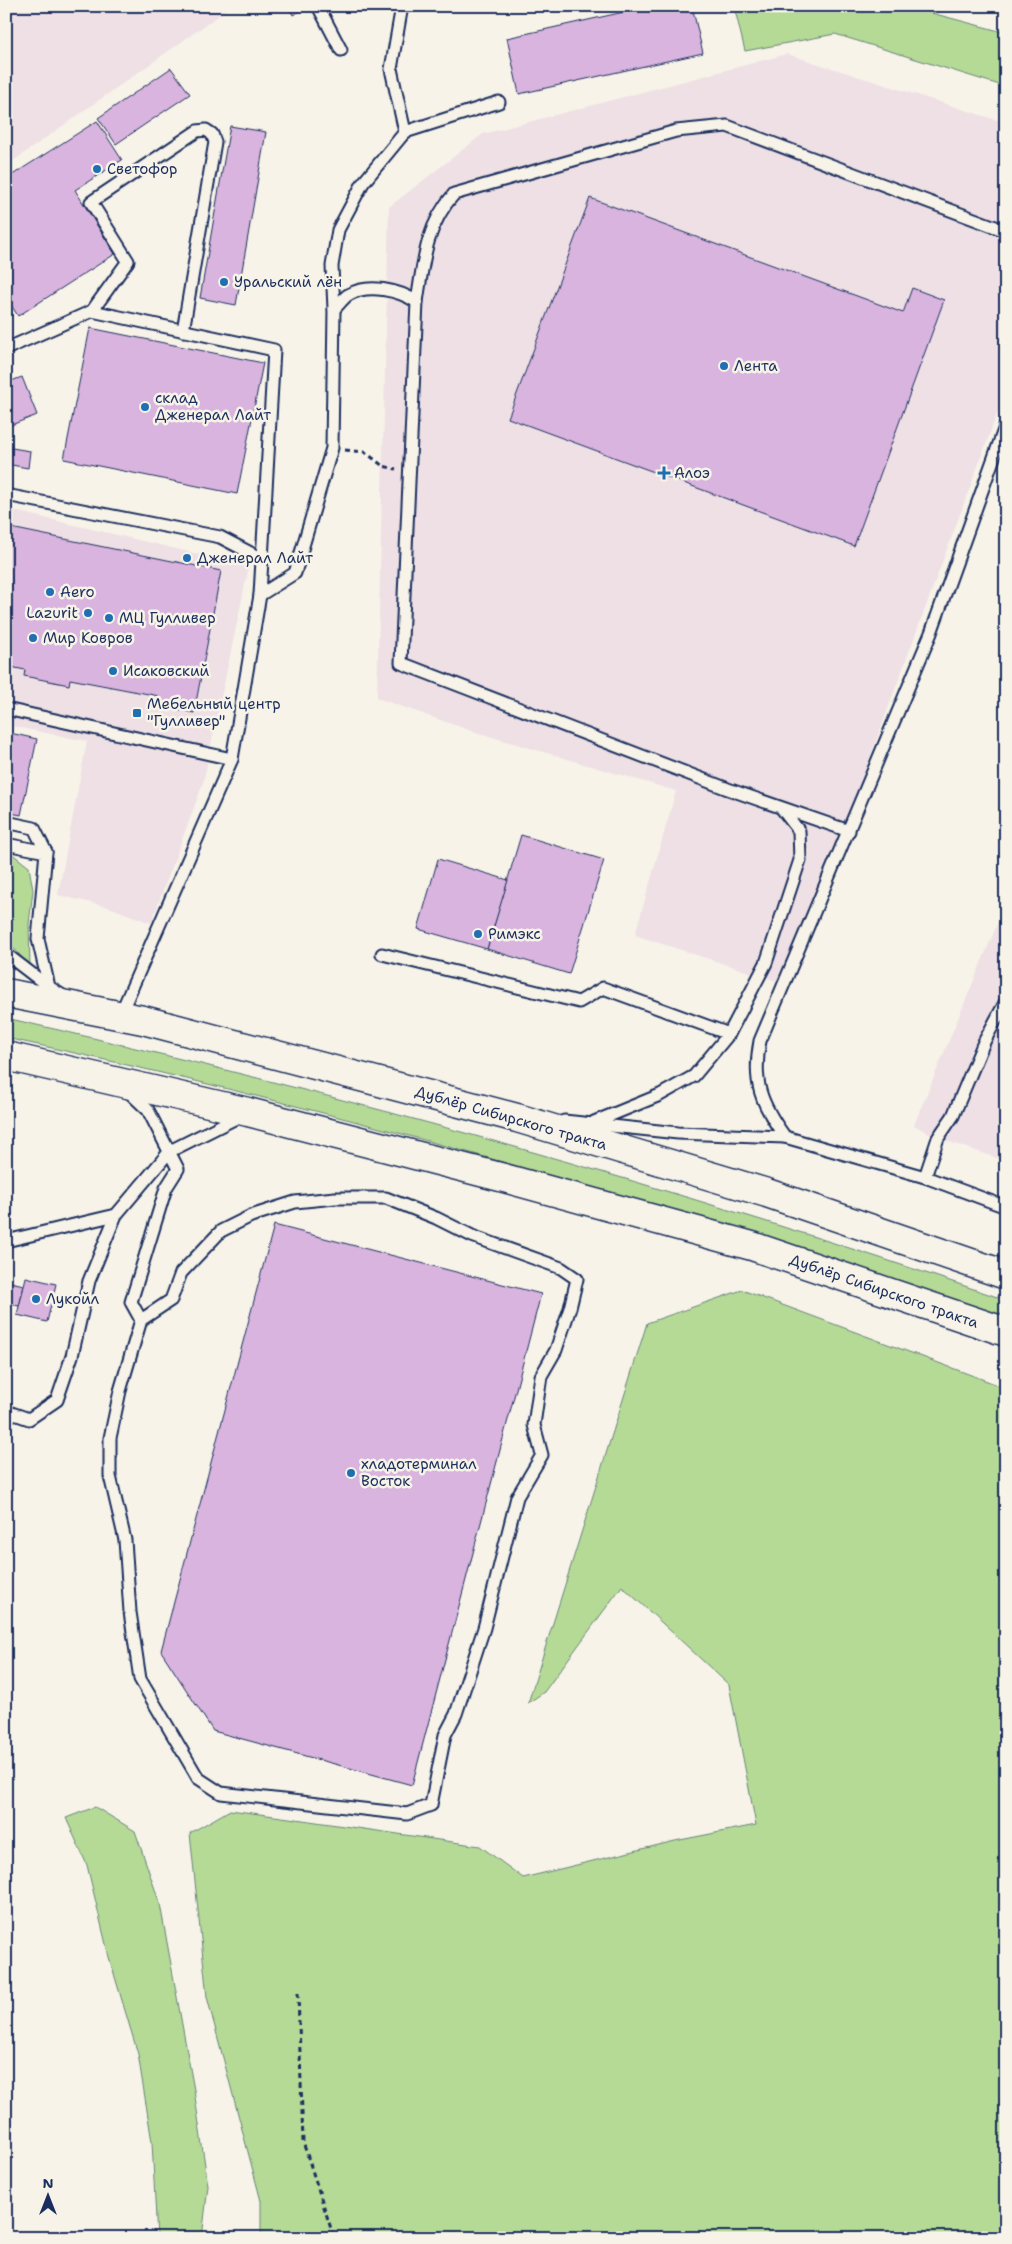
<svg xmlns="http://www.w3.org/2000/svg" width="1012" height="2244" font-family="'Shantell Sans',sans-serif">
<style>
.built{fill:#eee0e5}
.green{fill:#b5da96;stroke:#68847a}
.building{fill:#d8b4de;stroke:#1b2f5e}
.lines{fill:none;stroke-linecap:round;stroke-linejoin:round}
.lane-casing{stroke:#1b2f5e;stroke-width:15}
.primary-casing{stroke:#1b2f5e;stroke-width:31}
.path{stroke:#1b2f5e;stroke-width:3;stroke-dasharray:5 4;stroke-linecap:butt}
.lane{stroke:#f7f3e8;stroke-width:11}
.primary{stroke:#f7f3e8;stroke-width:28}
.rail-casing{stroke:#1b2f5e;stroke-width:5.5}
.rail{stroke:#f7f3e8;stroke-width:4;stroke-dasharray:11;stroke-linecap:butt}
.poi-dot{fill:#1f6fb2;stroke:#f7f3e8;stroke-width:2}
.labels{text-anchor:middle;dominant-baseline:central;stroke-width:5;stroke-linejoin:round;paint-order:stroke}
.poi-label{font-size:15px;fill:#1b2f5e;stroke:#f7f3e8;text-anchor:start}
.street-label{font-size:15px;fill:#1b2f5e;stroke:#f7f3e8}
</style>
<rect width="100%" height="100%" fill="#f7f3e8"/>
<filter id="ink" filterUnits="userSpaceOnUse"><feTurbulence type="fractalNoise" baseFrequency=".02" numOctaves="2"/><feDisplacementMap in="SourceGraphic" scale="10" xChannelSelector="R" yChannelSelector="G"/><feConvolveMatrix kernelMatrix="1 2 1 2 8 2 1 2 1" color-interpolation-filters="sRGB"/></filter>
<g filter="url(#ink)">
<g class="built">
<path d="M6 6H232L6 166Z"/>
<path d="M787 54 1006 123V390L786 984 635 935 676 791 472 731 377 698 389 207 483 134Z"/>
<path d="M6 509 249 566 203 783 151 923 109 907 58 895 87 741 6 725Z"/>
<path d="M1006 903V1161L938 1138 914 1125Z"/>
</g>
<g class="green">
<path d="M734 6H905L1003 32 1006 33V87L835 34 745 51Z"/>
<path d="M6 849 29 867 33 890 29 924 30 967 6 939Z"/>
<path d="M6 1018C344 1094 678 1188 1006 1300V1320C877 1278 748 1235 618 1196 417 1135 212 1082 6 1038Z"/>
<path d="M742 1290 1006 1388V2238H261V2201L207 1997 190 1833 230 1810 289 1818 480 1846 523 1878 675 1841 756 1825 729 1685 622 1586 544 1692 528 1703 647 1323Z"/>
<path d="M95 1807 135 1831 160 1904 194 2090 208 2186 202 2238H157L152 2142 138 2054 109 1957 87 1865 66 1818Z"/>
</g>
<g class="building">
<path d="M288 6H305L306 8 293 15Z"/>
<path d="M651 6H692L703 53 519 94 507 38Z"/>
<path d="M171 68 190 94 116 144 98 118Z"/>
<path d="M97 121 122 160 75 190 115 254 18 316 6 297V179Z"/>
<path d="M230 126 266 132 236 305 200 298Z"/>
<path d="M590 198 903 313 912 288 944 300 854 546 508 418Z"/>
<path d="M90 328 263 363 237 494 64 459Z"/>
<path d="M22 377 37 415 6 427V383Z"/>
<path d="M6 447 30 451 28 468 6 464Z"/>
<path d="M6 527 221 571 194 713 157 705 159 696 70 679 69 685 24 676 25 670 6 666Z"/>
<path d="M10 733 37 739 21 815 6 812V750Z"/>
<path d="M521 835 604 860 569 974 487 949Z"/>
<path d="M438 859 508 880 487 949 418 929Z"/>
<path d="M274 1225 541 1294 412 1785 213 1731 161 1651Z"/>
<path d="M26 1277 56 1284 47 1322 17 1315Z"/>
<path d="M6 1281 24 1285 19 1306 6 1303Z"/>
</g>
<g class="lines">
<defs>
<g id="lane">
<path d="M318 6 341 50"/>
<path d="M405 132 499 102"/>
<path d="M334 309C339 305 343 298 348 295 368 283 399 290 417 302"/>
<path d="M92 311 128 261 91 202 197 131 206 130 212 134 215 142 183 331"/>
<path d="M6 349 92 311 274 350 260 595 232 759 120 1015"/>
<path d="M6 495 220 537 262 559"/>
<path d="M260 595 295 573 332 448 334 309 332 266 338 230 363 183 405 132 391 69 402 6"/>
<path d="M6 709 232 759"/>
<path d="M6 822 34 828 46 852"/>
<path d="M849 831 728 789 401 663 417 302C423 263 426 225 454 194L676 131 727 126 1006 231"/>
<path d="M6 844 46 852 38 939 49 987 63 996"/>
<path d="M6 954 49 987"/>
<path d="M382 954 579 1002 603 988 729 1034"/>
<path d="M127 1090 148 1110 178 1169 166 1188 131 1302 141 1320 120 1391 110 1438V1476L125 1540 130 1612 140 1679 198 1778 221 1793 407 1814 431 1805 445 1735 456 1714 484 1628 517 1497 542 1455 534 1425 541 1376 556 1350 570 1308 577 1279 561 1268 472 1236 436 1218 386 1198H335L295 1202 251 1216 221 1231 181 1273 171 1300 141 1320"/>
<path d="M564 1121 678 1133 785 1137 925 1177 1006 1207"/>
<path d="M594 1122 660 1095 694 1076 729 1034 766 963 800 860 799 831 782 809"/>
<path d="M785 1137C761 1104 752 1082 760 1041L931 633 1006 424"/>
<path d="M925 1177 938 1138 953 1116 984 1042 1006 1001"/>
<path d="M6 1241 116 1215"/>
<path d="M6 1411 29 1419 57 1400 72 1356 89 1281 116 1215 170 1151 242 1115"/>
</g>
<g id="primary">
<path d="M6 993 143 1020 517 1118 767 1193 1006 1275"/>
<path d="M6 1056 248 1112 504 1178 752 1246 1006 1332"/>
</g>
</defs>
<use href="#lane" class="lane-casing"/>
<use href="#primary" class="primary-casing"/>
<g class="path">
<path d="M345 450 365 452 383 466 396 469"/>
<path d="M298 1993 303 2142 334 2238"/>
</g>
<use href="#lane" class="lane"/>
<use href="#primary" class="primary"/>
<defs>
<path id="rail" d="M6 12 15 6"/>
</defs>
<use href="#rail" class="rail-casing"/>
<use href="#rail" class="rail"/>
</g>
</g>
<g class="poi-dot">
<circle cx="97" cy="169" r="5"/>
<circle cx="224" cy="282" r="5"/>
<circle cx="724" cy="366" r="5"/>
<circle cx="145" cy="407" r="5"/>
<path d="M661.5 465.5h5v5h5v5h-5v5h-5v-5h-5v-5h5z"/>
<circle cx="187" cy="558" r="5"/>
<circle cx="50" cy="592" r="5"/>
<circle cx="88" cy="613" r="5"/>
<circle cx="109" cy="618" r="5"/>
<circle cx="33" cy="638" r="5"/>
<circle cx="113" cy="671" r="5"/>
<rect x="132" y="708" width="10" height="10" rx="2.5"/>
<circle cx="478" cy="934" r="5"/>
<circle cx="36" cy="1299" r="5"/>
<circle cx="351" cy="1473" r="5"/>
</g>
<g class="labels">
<g class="poi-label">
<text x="107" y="169">Светофор</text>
<text x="234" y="282">Уральский лён</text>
<text x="734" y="366">Лента</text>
<text x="155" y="398">склад<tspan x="155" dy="17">Дженерал Лайт</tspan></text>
<text x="674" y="473">Алоэ</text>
<text x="197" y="558">Дженерал Лайт</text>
<text x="60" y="592">Aero</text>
<text x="78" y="613" text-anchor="end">Lazurit</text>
<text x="119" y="618">МЦ Гулливер</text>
<text x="43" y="638">Мир Ковров</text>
<text x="123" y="671">Исаковский</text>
<text x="147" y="704">Мебельный центр<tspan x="147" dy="17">"Гулливер"</tspan></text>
<text x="488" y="934">Римэкс</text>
<text x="46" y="1299">Лукойл</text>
<text x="361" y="1464">хладотерминал<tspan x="361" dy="17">Восток</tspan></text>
</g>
<g class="street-label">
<text transform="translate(511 1118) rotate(16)">Дублёр Сибирского тракта</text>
<text transform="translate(884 1291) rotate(19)">Дублёр Сибирского тракта</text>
</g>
</g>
<rect width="1012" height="2244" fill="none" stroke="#f7f3e8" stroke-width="25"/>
<rect x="12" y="12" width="987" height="2219" fill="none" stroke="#1b2f5e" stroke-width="2" filter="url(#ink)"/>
<g transform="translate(48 2196)" stroke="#f7f3e8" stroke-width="4" paint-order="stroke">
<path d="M0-4L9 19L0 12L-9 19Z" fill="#1b2f5e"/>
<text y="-8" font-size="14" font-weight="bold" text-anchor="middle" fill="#1b2f5e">N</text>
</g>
</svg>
